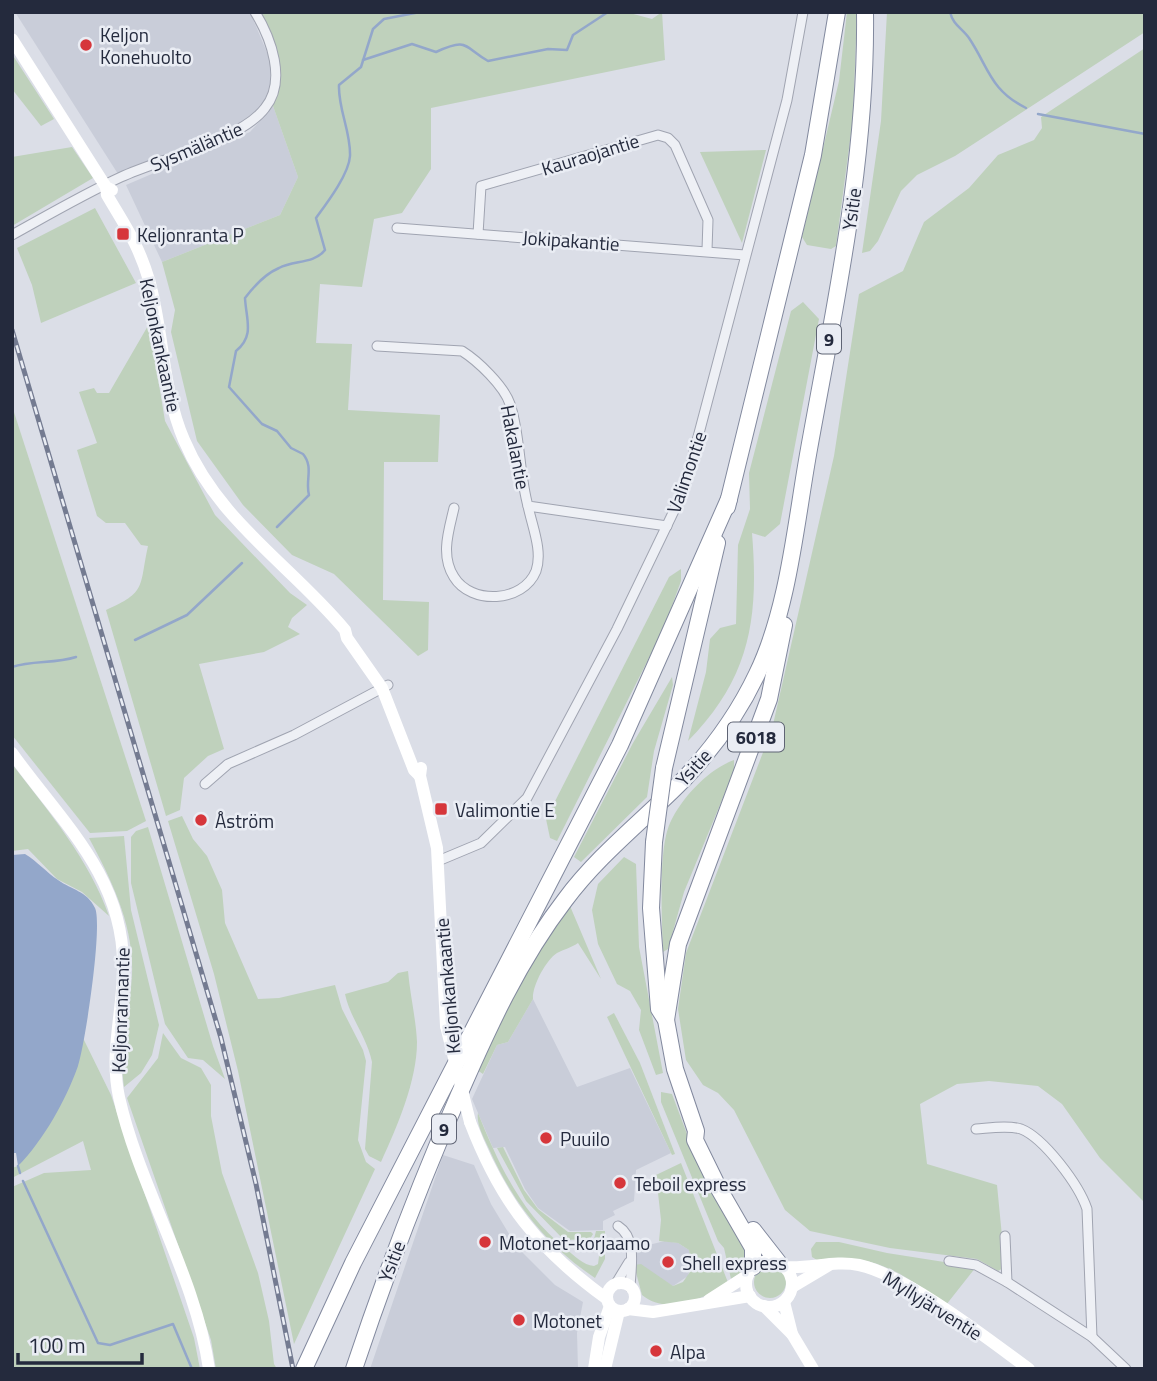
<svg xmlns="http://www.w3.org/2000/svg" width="1157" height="1381" font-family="'Titillium Web',sans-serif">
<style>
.built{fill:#c9cdd9}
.green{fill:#bfd1bc}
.water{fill:#93a7ca}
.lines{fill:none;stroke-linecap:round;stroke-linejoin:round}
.stream{stroke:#93a7ca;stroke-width:2.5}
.street-casing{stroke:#a0a4b1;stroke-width:11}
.highway-casing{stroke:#82899e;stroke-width:18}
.street{stroke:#eef0f5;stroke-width:9}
.secondary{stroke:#fff;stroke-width:12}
.highway{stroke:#fff;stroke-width:16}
.rail-casing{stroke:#747b91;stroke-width:5}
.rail{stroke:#eaedf4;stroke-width:2.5;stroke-dasharray:8;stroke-linecap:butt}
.highway-bridge-casing{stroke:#82899e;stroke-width:18;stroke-linecap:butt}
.secondary-bridge{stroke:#fff;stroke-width:12}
.highway-bridge{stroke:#fff;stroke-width:16}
.poi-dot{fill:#d6363b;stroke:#eaedf4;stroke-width:2.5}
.labels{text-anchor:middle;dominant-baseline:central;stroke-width:5;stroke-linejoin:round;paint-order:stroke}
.shield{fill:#eaedf4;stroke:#5f6474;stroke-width:2}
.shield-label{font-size:18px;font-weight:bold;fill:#242a3d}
.poi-label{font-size:19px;fill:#242a3d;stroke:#eaedf4;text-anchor:start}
.street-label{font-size:19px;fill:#242a3d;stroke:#eaedf4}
</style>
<rect width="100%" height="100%" fill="#dbdee7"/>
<g class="built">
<path d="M15 12H250L271 62 270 86 263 104 244 123 118 174Z"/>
<path d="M273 106 298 177 280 215 162 262 126 185 250 132Z"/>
<path d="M533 999 577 1087 630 1068 671 1153 636 1170 634 1201 613 1211 615 1215 603 1221V1230L570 1231 538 1208 525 1189 505 1147 493 1148 472 1099 497 1045 508 1042Z"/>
<path d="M443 1155 474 1165 491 1204 517 1247 555 1285 583 1302 577 1333 578 1369H370Z"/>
<path d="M665 1241 678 1243 689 1250 692 1258 688 1276 673 1286 634 1265 636 1248Z"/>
</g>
<g class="green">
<path d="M259 12H626L652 19 662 12 665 60 431 108V169L402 213 374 219 362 287 320 284 316 343 352 344 348 410 440 415 438 462H384L383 600 429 602 428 650 418 656 334 574 292 555 243 505 197 441 171 332 175 310 162 262 280 215 298 177 273 106 280 85 279 61 273 38Z"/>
<path d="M847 12H857L853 118 836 246 831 249 807 245 802 237 839 81Z"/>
<path d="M887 12H1145V32L955 156 917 175 901 191 878 241 870 251 862 253 881 121Z"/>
<path d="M1145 48V1203L1100 1158 1062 1104 1038 1086 989 1081 957 1084 920 1104 927 1164 997 1185 1005 1267 998 1271 977 1259 890 1248 810 1231 785 1210 734 1110 718 1093 703 1085 686 1060 678 1009 686 953 772 729 834 456 859 294 903 271 924 222 969 188 998 155 1034 140 1042 128 1041 117Z"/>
<path d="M12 54 54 119 41 126 12 89Z"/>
<path d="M72 147 93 178 12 226V157Z"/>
<path d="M766 150 742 243 700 152Z"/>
<path d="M95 208 136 283 41 323 32 285 17 248Z"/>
<path d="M803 302 819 319 780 524 765 537 752 533C759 619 750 678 688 741L706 672 710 639 720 628 736 624 738 545 750 509 749 473 791 311Z"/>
<path d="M149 324 165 421 215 515 290 593 307 605 292 618 288 627 300 634 264 652 199 664 224 749 208 756 184 778 180 810 166 816 106 610C147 592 139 587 148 546L141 545 125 523H106L97 516 77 450 97 443 79 392 94 388 97 393H109Z"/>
<path d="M12 406 146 821 127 831 90 833 12 735Z"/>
<path d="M681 569V581L664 628 557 841 550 838 546 819 669 577Z"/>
<path d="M672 677 673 685 654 751 647 797 581 862 574 857 633 743Z"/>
<path d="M734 760V771L684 892 668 949 663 952C662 921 658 849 670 823 682 797 709 769 734 760Z"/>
<path d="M12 764C49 812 89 859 109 916L82 892 57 879 28 849 12 851Z"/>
<path d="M182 816 193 839 207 856 222 890 225 923 258 999 279 998 335 985 342 1009 363 1050 366 1061 358 1140 366 1162 375 1169 294 1344 238 1071 214 974 168 821Z"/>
<path d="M148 827 213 1046 225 1079 203 1060 188 1058 165 1024 131 883V837L136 831Z"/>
<path d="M124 836 131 910 159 1025 152 1055 141 1073 124 1087C118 1047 130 1014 132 975 134 925 112 881 89 838Z"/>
<path d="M624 857 636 864 639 947 663 1073 656 1075 639 1030 641 1010 630 991 617 984 598 944 592 910 598 884Z"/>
<path d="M570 906 601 979 578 943C571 948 564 949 557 953 546 960 532 986 533 999L508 1042 497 1045 483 1074 477 1070C504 1014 530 955 570 906Z"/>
<path d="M408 971C410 995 416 1019 417 1042 417 1081 397 1127 381 1162L369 1156 365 1149 372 1062C367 1037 350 1018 345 994L388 982 398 973Z"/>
<path d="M614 1013 640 1063 675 1154 672 1155 607 1017Z"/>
<path d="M163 1033 181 1058 201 1068 211 1085V1116L222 1173 258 1273 269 1321 274 1364 277 1369H216L211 1340 127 1098 158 1058Z"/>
<path d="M83 1038 111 1095 194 1338 200 1369H12V1187L44 1173 91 1170 83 1141 12 1178V1168L18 1166C47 1126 75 1087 83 1038Z"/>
<path d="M661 1092 672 1094 690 1142 750 1250C749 1266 745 1271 731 1279L724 1248 718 1241 661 1102Z"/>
<path d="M478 1113C499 1165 521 1213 566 1249 575 1256 583 1265 594 1266L598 1264 600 1249 594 1239 596 1231H605V1259L595 1278C546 1245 513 1203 489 1149 484 1138 476 1124 478 1113Z"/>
<path d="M503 1147 524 1190 538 1209 568 1232H591L593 1234 590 1239 564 1240 526 1201 497 1148Z"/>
<path d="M681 1163 729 1285C704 1297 667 1316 642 1295L634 1265 641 1264 673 1286 683 1282 692 1269 689 1250 678 1243 659 1241 661 1220 656 1175Z"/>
<path d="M816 1242H839L887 1253 976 1267 946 1305C903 1273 873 1252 817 1260L812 1257 811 1249Z"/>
<circle cx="770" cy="1282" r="16"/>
</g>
<path class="water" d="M25 854C38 862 46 872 58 880 72 890 87 891 95 908 103 925 85 1045 78 1066 66 1100 43 1141 18 1166L16 1153H12V855Z"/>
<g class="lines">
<g class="stream">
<path d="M950 12C953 25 962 28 969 38 989 68 990 90 1026 108"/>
<path d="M363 60 412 44 436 52C469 37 463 47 488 61L548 49 567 50 573 35 608 12"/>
<path d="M1038 114 1145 134"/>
<path d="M277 527 309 495C305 481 314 467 303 454L291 448 277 431 262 424 229 387 236 351C255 336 246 319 245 298 254 286 265 274 279 268 294 260 314 264 325 250L316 218C327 203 349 174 350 156 351 132 338 109 339 85L361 67 373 29 384 19 420 12"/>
<path d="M135 640 187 615 242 563"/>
<path d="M12 667C33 660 54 664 76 657"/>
<path d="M18 1166 20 1173"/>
<path d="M23 1181 98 1343 110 1345 173 1324 192 1369"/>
</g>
<defs>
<g id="street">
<path d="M397 228 745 255"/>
<path d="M478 234 481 186 658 135 668 138 675 145 708 220 707 250"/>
<path d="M12 235C48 215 84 194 121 177 160 159 241 140 265 108 287 81 271 38 255 12"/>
<path d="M377 346 462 351C478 361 504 386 510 404 520 432 519 474 528 506L667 526"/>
<path d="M454 508C449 530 440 555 454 577 471 605 523 603 536 571 543 551 532 526 528 506"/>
<path d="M205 784 228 764 294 735 388 685"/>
<path d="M438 861 481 843 527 798 617 629 684 490 787 100 803 12"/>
<path d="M976 1129C990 1128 1008 1125 1021 1129 1044 1138 1079 1185 1087 1209L1092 1337"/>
<path d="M618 1226C637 1238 631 1267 630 1287"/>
<path d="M1005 1236 1007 1282"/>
<path d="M949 1261 976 1265 1007 1282 1092 1337 1126 1369"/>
<path d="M615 1285 629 1262"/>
</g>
<g id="highway">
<path d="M727 507 813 155 837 12"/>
<path d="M664 768 717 543"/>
<path d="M654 842 651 908 659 1009 666 1020 675 1069 696 1131 695 1140 719 1189 753 1248V1267"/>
<path d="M666 1020 678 944 769 699 784 625"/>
<path d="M753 1230 778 1262"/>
<path d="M304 1369 353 1263 620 745 729 499"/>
<path d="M354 1369C385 1276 419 1186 458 1097 488 1028 519 960 565 900 599 854 645 819 685 778 714 747 739 712 757 674 789 608 796 520 809 449 835 304 867 160 865 12"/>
</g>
</defs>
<use href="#street" class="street-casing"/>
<use href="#highway" class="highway-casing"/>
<use href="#street" class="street"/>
<g class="secondary">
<path d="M12 39 106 187 112 190"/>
<path d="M106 187 107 195C125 226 138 243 149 280 164 333 162 389 184 440 218 521 291 565 345 630L347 638 382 688 414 770 420 776"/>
<path d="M12 753C60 820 123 876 123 964 124 1008 109 1052 119 1097 139 1187 196 1277 209 1369"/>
<path d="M421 768 420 776 437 848 446 1026"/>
<path d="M470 1122C501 1203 538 1249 607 1299"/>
<circle cx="769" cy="1284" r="23"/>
<path d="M785 1267C810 1269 834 1260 859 1265 906 1275 988 1339 1029 1369"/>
<circle cx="621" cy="1297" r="14"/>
<path d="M792 1287 829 1265"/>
<path d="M709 1300 748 1275"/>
<path d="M784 1302 792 1334 813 1369"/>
<path d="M764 1306 792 1334"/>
<path d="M628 1309 653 1312 750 1296"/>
<path d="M594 1369 599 1337 610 1306"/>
<path d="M605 1369 619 1311"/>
</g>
<use href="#highway" class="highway"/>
<defs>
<path id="rail" d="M12 330 221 1038 256 1184 293 1369"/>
</defs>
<use href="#rail" class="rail-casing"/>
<use href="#rail" class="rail"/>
<defs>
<path id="highway-bridge" d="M654 842 664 768"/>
</defs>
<use href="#highway-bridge" class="highway-bridge-casing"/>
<path class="secondary-bridge" d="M446 1026 470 1122"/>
<use href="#highway-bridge" class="highway-bridge"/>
</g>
<g class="poi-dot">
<circle cx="86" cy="45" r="7"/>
<rect x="116" y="227" width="14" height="14" rx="3.5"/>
<rect x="434" y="802" width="14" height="14" rx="3.5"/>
<circle cx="201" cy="820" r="7"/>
<circle cx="546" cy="1138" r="7"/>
<circle cx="620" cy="1183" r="7"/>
<circle cx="485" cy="1242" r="7"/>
<circle cx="668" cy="1262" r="7"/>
<circle cx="519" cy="1320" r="7"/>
<circle cx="656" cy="1351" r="7"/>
</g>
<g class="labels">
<g class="shield">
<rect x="817" y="324.5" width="24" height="29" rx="5"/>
<rect x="728" y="722.5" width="56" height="29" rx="5"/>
<rect x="432" y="1114.5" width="24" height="29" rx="5"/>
</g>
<g class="shield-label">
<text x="829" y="339">9</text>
<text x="756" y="737">6018</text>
<text x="444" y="1129">9</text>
</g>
<g class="poi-label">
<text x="100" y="34">Keljon<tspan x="100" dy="22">Konehuolto</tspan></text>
<text x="137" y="234">Keljonranta P</text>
<text x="455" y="809">Valimontie E</text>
<text x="215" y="820">Åström</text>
<text x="560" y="1138">Puuilo</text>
<text x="634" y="1183">Teboil express</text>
<text x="499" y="1242">Motonet-korjaamo</text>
<text x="682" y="1262">Shell express</text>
<text x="533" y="1320">Motonet</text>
<text x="670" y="1351">Alpa</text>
</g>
<g class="street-label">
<text transform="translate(196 146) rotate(-23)">Sysmäläntie</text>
<text transform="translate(590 154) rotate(-17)">Kauraojantie</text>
<text transform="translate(851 209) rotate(-82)">Ysitie</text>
<text transform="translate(571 240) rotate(4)">Jokipakantie</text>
<text transform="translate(161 345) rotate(78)">Keljonkankaantie</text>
<text transform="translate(516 447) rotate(79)">Hakalantie</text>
<text transform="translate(686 472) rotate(-71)">Valimontie</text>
<text transform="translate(693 767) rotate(-48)">Ysitie</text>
<text transform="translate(447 986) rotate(-95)">Keljonkankaantie</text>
<text transform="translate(120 1010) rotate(-88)">Keljonrannantie</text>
<text transform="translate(391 1261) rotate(-69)">Ysitie</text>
<text transform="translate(933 1305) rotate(32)">Myllyjärventie</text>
</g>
</g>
<rect width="1157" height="1381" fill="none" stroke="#242a3d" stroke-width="28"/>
<path d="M18 1353v10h124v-10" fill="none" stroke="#242a3d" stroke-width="3.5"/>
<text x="28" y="1353" font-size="21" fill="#242a3d" stroke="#eaedf4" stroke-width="5" paint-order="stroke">100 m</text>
</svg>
